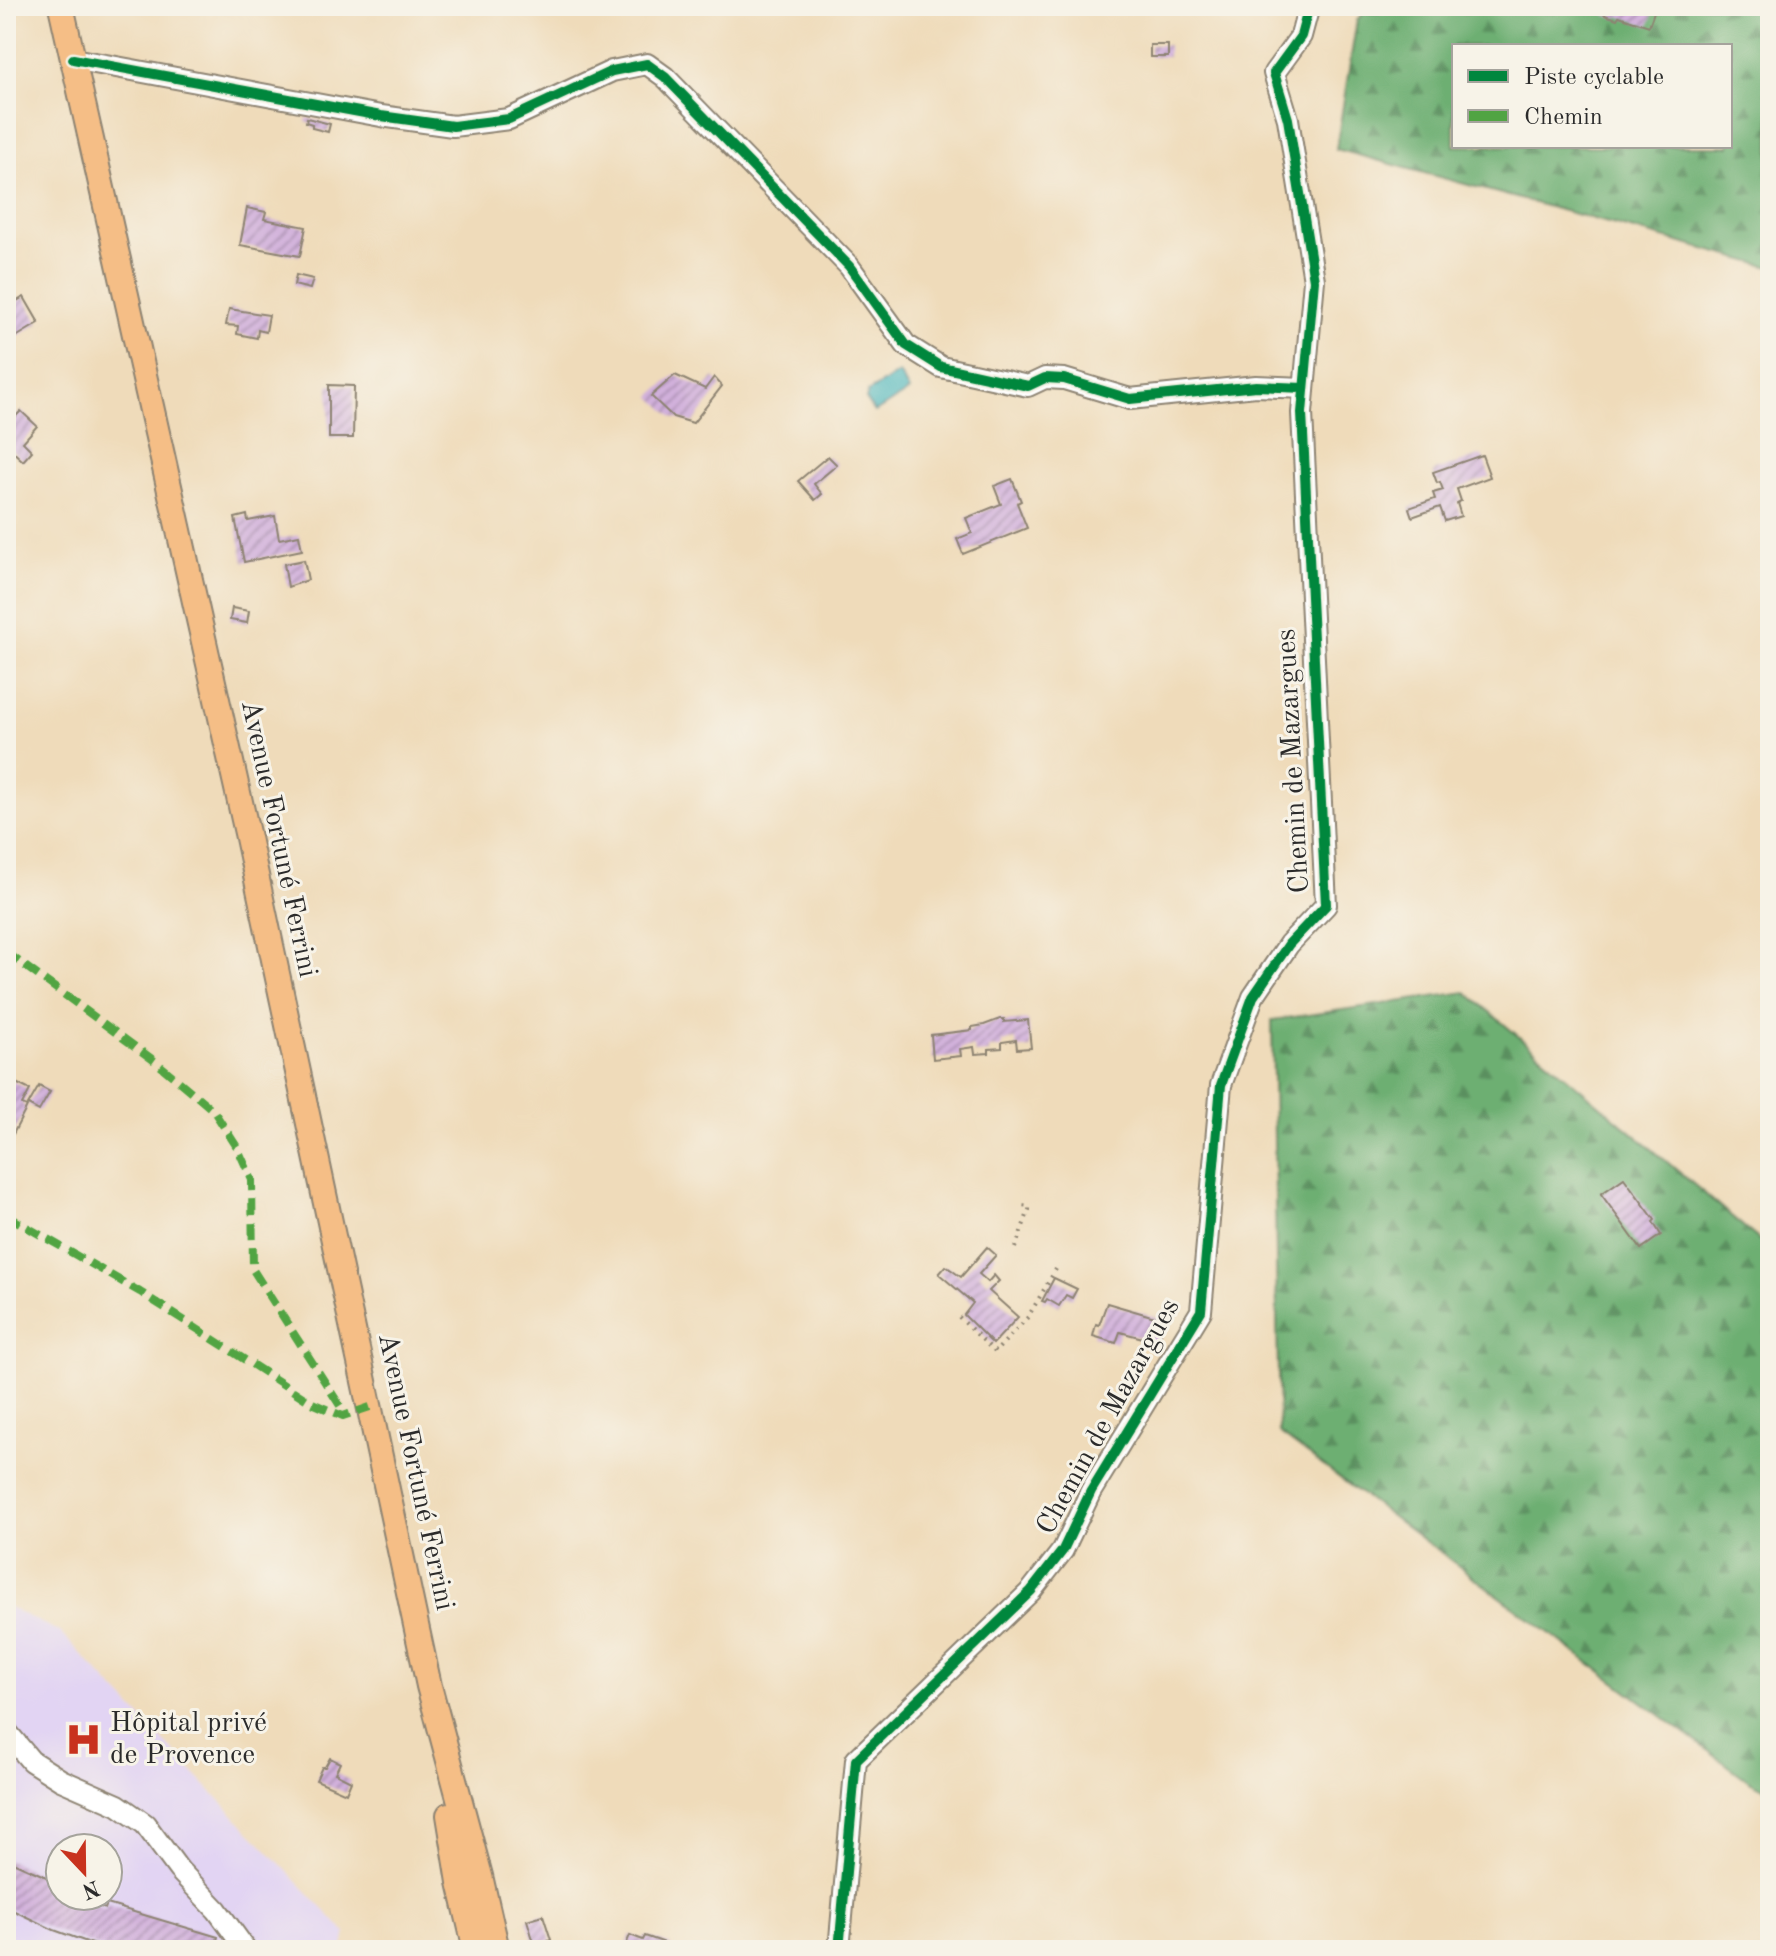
<svg xmlns="http://www.w3.org/2000/svg" width="1776" height="1956" font-family="'Old Standard TT',serif">
<style>
.built{fill:#e2d4f3;fill-rule:evenodd}
.forest{fill:url(#forest-firs);stroke:#4c6d4e;stroke-width:2;fill-rule:evenodd}
.water{fill:#44b4ba;stroke:#387072;stroke-width:2}
.building{fill:url(#building-hatch)}
.lines{fill:none;stroke-linecap:round;stroke-linejoin:round}
.minor-casing{stroke:#8d8372;stroke-width:24}
.major-casing{stroke:#8d8372;stroke-width:28}
.path{stroke:#8d8372;stroke-width:4;stroke-dasharray:2 6;stroke-linecap:butt}
.minor{stroke:#fff;stroke-width:20}
.major{stroke:#f5be86;stroke-width:24}
.quiet{stroke:#51a443;stroke-width:8;stroke-dasharray:16 8;stroke-linecap:butt}
.cycleway-casing{stroke:#f7f3e8;stroke-width:15}
.cycleway{stroke:#00873e;stroke-width:10}
.labels{text-anchor:middle;dominant-baseline:central;stroke-width:6;stroke-linejoin:round;paint-order:stroke}
.street-label{font-size:28px;fill:#2b2b2b;stroke:#f7f3e8}
.poi-label{font-size:28px;fill:#2b2b2b;stroke:#f7f3e8;text-anchor:start}
</style>
<defs>
<pattern id="forest-firs" width="22" height="20" patternUnits="userSpaceOnUse" patternTransform="scale(2)"><rect width="22" height="20" fill="#6daf72"/><path d="M5 1l3.5 6h-7zM16 11l3.5 6h-7z" fill="#5a8f5e"/></pattern>
<pattern id="building-hatch" width="6" height="6" patternUnits="userSpaceOnUse" patternTransform="scale(2)"><rect width="6" height="6" fill="#d1b0db"/><path d="M-1 1l2-2M0 6l6-6M5 7l2-2" fill="none" stroke="#aa8fb2"/></pattern>
</defs>
<rect width="100%" height="100%" fill="#f7f3e8"/>
<filter id="ink" filterUnits="userSpaceOnUse"><feTurbulence type="fractalNoise" baseFrequency=".0125" numOctaves="2"/><feDisplacementMap in="SourceGraphic" scale="16" xChannelSelector="R" yChannelSelector="G"/><feConvolveMatrix kernelMatrix="1 2 1 2 8 2 1 2 1" color-interpolation-filters="sRGB"/></filter>
<filter id="wash" filterUnits="userSpaceOnUse"><feTurbulence type="fractalNoise" baseFrequency=".006" numOctaves="4" result="noise"/><feDisplacementMap in="SourceGraphic" scale="32" xChannelSelector="R" yChannelSelector="G"/><feGaussianBlur stdDeviation="1.8" result="paint"/><feColorMatrix in="noise" values="0 0 0 0 0 0 0 0 0 0 0 0 0 0 0 0 0 1.4 0 .05"/><feComposite in="paint" operator="in"/></filter>
<g filter="url(#wash)">
<rect width="100%" height="100%" fill="#efdbba"/>
<path class="built" d="M6 1606 60 1632 346 1933 342 1950H6ZM60 1848H108V1896H60Z"/>
<g class="forest">
<path d="M1370 6H1770V267L1336 149 1357 20ZM1454 46H1730V146H1454Z"/>
<path d="M1466 992 1770 1249V1791L1749 1781 1279 1433 1272 1020Z"/>
</g>
<path class="water" d="M899 373 909 391 875 412 866 399 868 392Z"/>
<g id="blocks">
<g class="building">
<path d="M1583 6H1656L1649 26 1619 16 1617 19 1605 15V14Z"/>
<rect x="1150" y="45" width="18" height="12"/>
<path d="M307 118 330 124 328 132 312 128V124L306 122Z"/>
<path d="M247 208 266 212 264 219 306 227 300 256 240 245Z"/>
<path d="M296 275 313 279 310 289 294 285Z"/>
<path d="M24 297 39 323 6 343V307Z"/>
<path d="M229 309 269 315 266 332 258 330 257 338 237 334 238 326 226 325Z"/>
<path d="M675 375 705 389 714 377 722 386 693 423 673 417 651 396Z"/>
<path d="M329 385 354 386 353 438H329Z"/>
<path d="M21 411 37 426 23 442 32 451 23 461 6 445V426Z"/>
<path d="M1482 455 1490 477 1457 489 1461 501 1457 503 1461 516 1445 521 1440 507 1412 517 1409 508 1435 499 1433 493 1443 490 1440 482 1437 483 1433 472Z"/>
<path d="M828 456 837 465 814 484 822 494 815 500 798 481Z"/>
<path d="M1012 479 1021 501 1017 503 1027 528 963 554 957 539 972 533 966 518 1001 504 994 486Z"/>
<path d="M247 515 248 521 275 516 279 539 299 535 302 550 244 562 235 518Z"/>
<path d="M304 560 308 580 288 587 284 564Z"/>
<path d="M232 608 249 611 247 623 230 620Z"/>
<path d="M1000 1019H1004V1022L1028 1020 1031 1048 1017 1049 1016 1040 1002 1042V1048L989 1049V1053L975 1054 974 1047 960 1049 961 1056 933 1059 931 1035 972 1030V1027L984 1025Z"/>
<path d="M6 1078 30 1090 22 1105 27 1107 13 1134 6 1130Z"/>
<path d="M39 1086 50 1092 39 1111 28 1105Z"/>
<path d="M1624 1178 1655 1220 1653 1222 1661 1235 1641 1249 1601 1194Z"/>
<path d="M987 1247 996 1255 979 1274 988 1282 994 1275 999 1281 989 1291 1018 1317 993 1344 964 1315 973 1303 939 1274 946 1266 961 1277Z"/>
<path d="M1054 1278 1077 1289 1072 1298 1066 1295 1059 1306 1047 1299 1045 1302 1042 1301Z"/>
<path d="M1107 1303 1165 1320 1158 1342 1120 1332 1116 1343 1093 1336 1096 1324 1099 1325Z"/>
<path d="M330 1758 340 1763 335 1773 351 1781 346 1793 316 1780 322 1767H325Z"/>
<path d="M6 1859 60 1883V1896H89L98 1900 96 1905 105 1909 107 1904 218 1937 214 1950H109L54 1930 6 1907Z"/>
<path d="M543 1915 551 1940 535 1946 527 1920Z"/>
<path d="M630 1935 643 1940 645 1936 671 1945 670 1950H624Z"/>
</g>
</g>
</g>
<g filter="url(#ink)">
<use href="#blocks" fill-opacity="0" stroke="#8d8372" stroke-width="2"/>
<g class="lines">
<defs>
<g id="minor">
<path d="M73 59 381 116 453 126 509 119 612 71 647 64 665 77 849 266 906 345 941 367 1028 386 1045 378 1064 379 1130 399 1256 386 1304 388"/>
<path d="M6 1731 31 1761 61 1780 118 1805 145 1824 179 1870 217 1910 246 1950"/>
<path d="M839 1950 856 1760 1031 1591 1063 1550 1091 1491 1201 1311 1221 1085 1253 997 1289 944 1326 905 1302 413 1314 280 1288 119 1274 73 1301 36 1309 6"/>
</g>
<g id="major">
<path d="M61 6 247 833 429 1686 480 1876 497 1950"/>
<path d="M449 1815 460 1882 476 1950"/>
</g>
</defs>
<use href="#minor" class="minor-casing"/>
<use href="#major" class="major-casing"/>
<g class="path">
<path d="M1015 1248 1029 1210V1206L1022 1205"/>
<path d="M959 1317 995 1352 1028 1317 1056 1269"/>
</g>
<use href="#minor" class="minor"/>
<use href="#major" class="major"/>
<g class="quiet">
<path d="M6 952 156 1062 213 1110 237 1147 252 1180 253 1270 346 1415"/>
<path d="M6 1215 140 1292 312 1403 343 1416 370 1407"/>
</g>
<defs>
<g id="cycleway">
<path d="M73 59 381 116 453 126 509 119 612 71 647 64 665 77 849 266 906 345 941 367 1028 386 1045 378 1064 379 1130 399 1256 386 1304 388"/>
<path d="M839 1950 856 1760 1031 1591 1063 1550 1091 1491 1201 1311 1221 1085 1253 997 1289 944 1326 905 1302 413 1314 280 1288 119 1274 73 1301 36 1309 6"/>
</g>
</defs>
<use href="#cycleway" class="cycleway-casing"/>
<use href="#cycleway" class="cycleway"/>
</g>
</g>
<defs>
<symbol id="hospital-bare" viewBox="-9 -9 18 18"><path d="M-5-5h3v3.5h4V-5h3V5h-3V1.5h-4V5h-3Z" fill="#c8321e" stroke="#f7f3e8" stroke-width="2.5" paint-order="stroke"/></symbol>
</defs>
<g fill-rule="evenodd">
<use href="#hospital-bare" x="58" y="1714" width="51" height="51"/>
</g>
<g class="labels">
<g class="street-label">
<text transform="translate(1294 761) rotate(-93)">Chemin de Mazargues</text>
<text transform="translate(278 839) rotate(78)">Avenue Fortuné Ferrini</text>
<text transform="translate(1109 1417) rotate(-61)">Chemin de Mazargues</text>
<text transform="translate(415 1472) rotate(78)">Avenue Fortuné Ferrini</text>
</g>
<g class="poi-label">
<text x="110" y="1724">Hôpital privé<tspan x="110" dy="32">de Provence</tspan></text>
</g>
</g>
<rect width="1776" height="1956" fill="none" stroke="#f7f3e8" stroke-width="32"/>
<rect x="1452" y="44" width="280" height="104" fill="#f7f3e8" stroke="#a5a39c" stroke-width="2"/>
<rect x="1468" y="70" width="40" height="12" fill="#00873e" stroke="#a5a39c" stroke-width="2"/>
<text x="1524" y="84" font-size="24" fill="#2b2b2b">Piste cyclable</text>
<rect x="1468" y="110" width="40" height="12" fill="#51a443" stroke="#a5a39c" stroke-width="2"/>
<text x="1524" y="124" font-size="24" fill="#2b2b2b">Chemin</text>
<g transform="translate(84 1872) rotate(158)"><circle r="38" fill="#f7f3e8" stroke="#a5a39c" stroke-width="2"/>
<path d="M0-6L14 30L0 20L-14 30Z" fill="#c8321e"/>
<text y="-12" font-size="22" font-weight="bold" text-anchor="middle" fill="#2b2b2b">N</text>
</g>
</svg>
